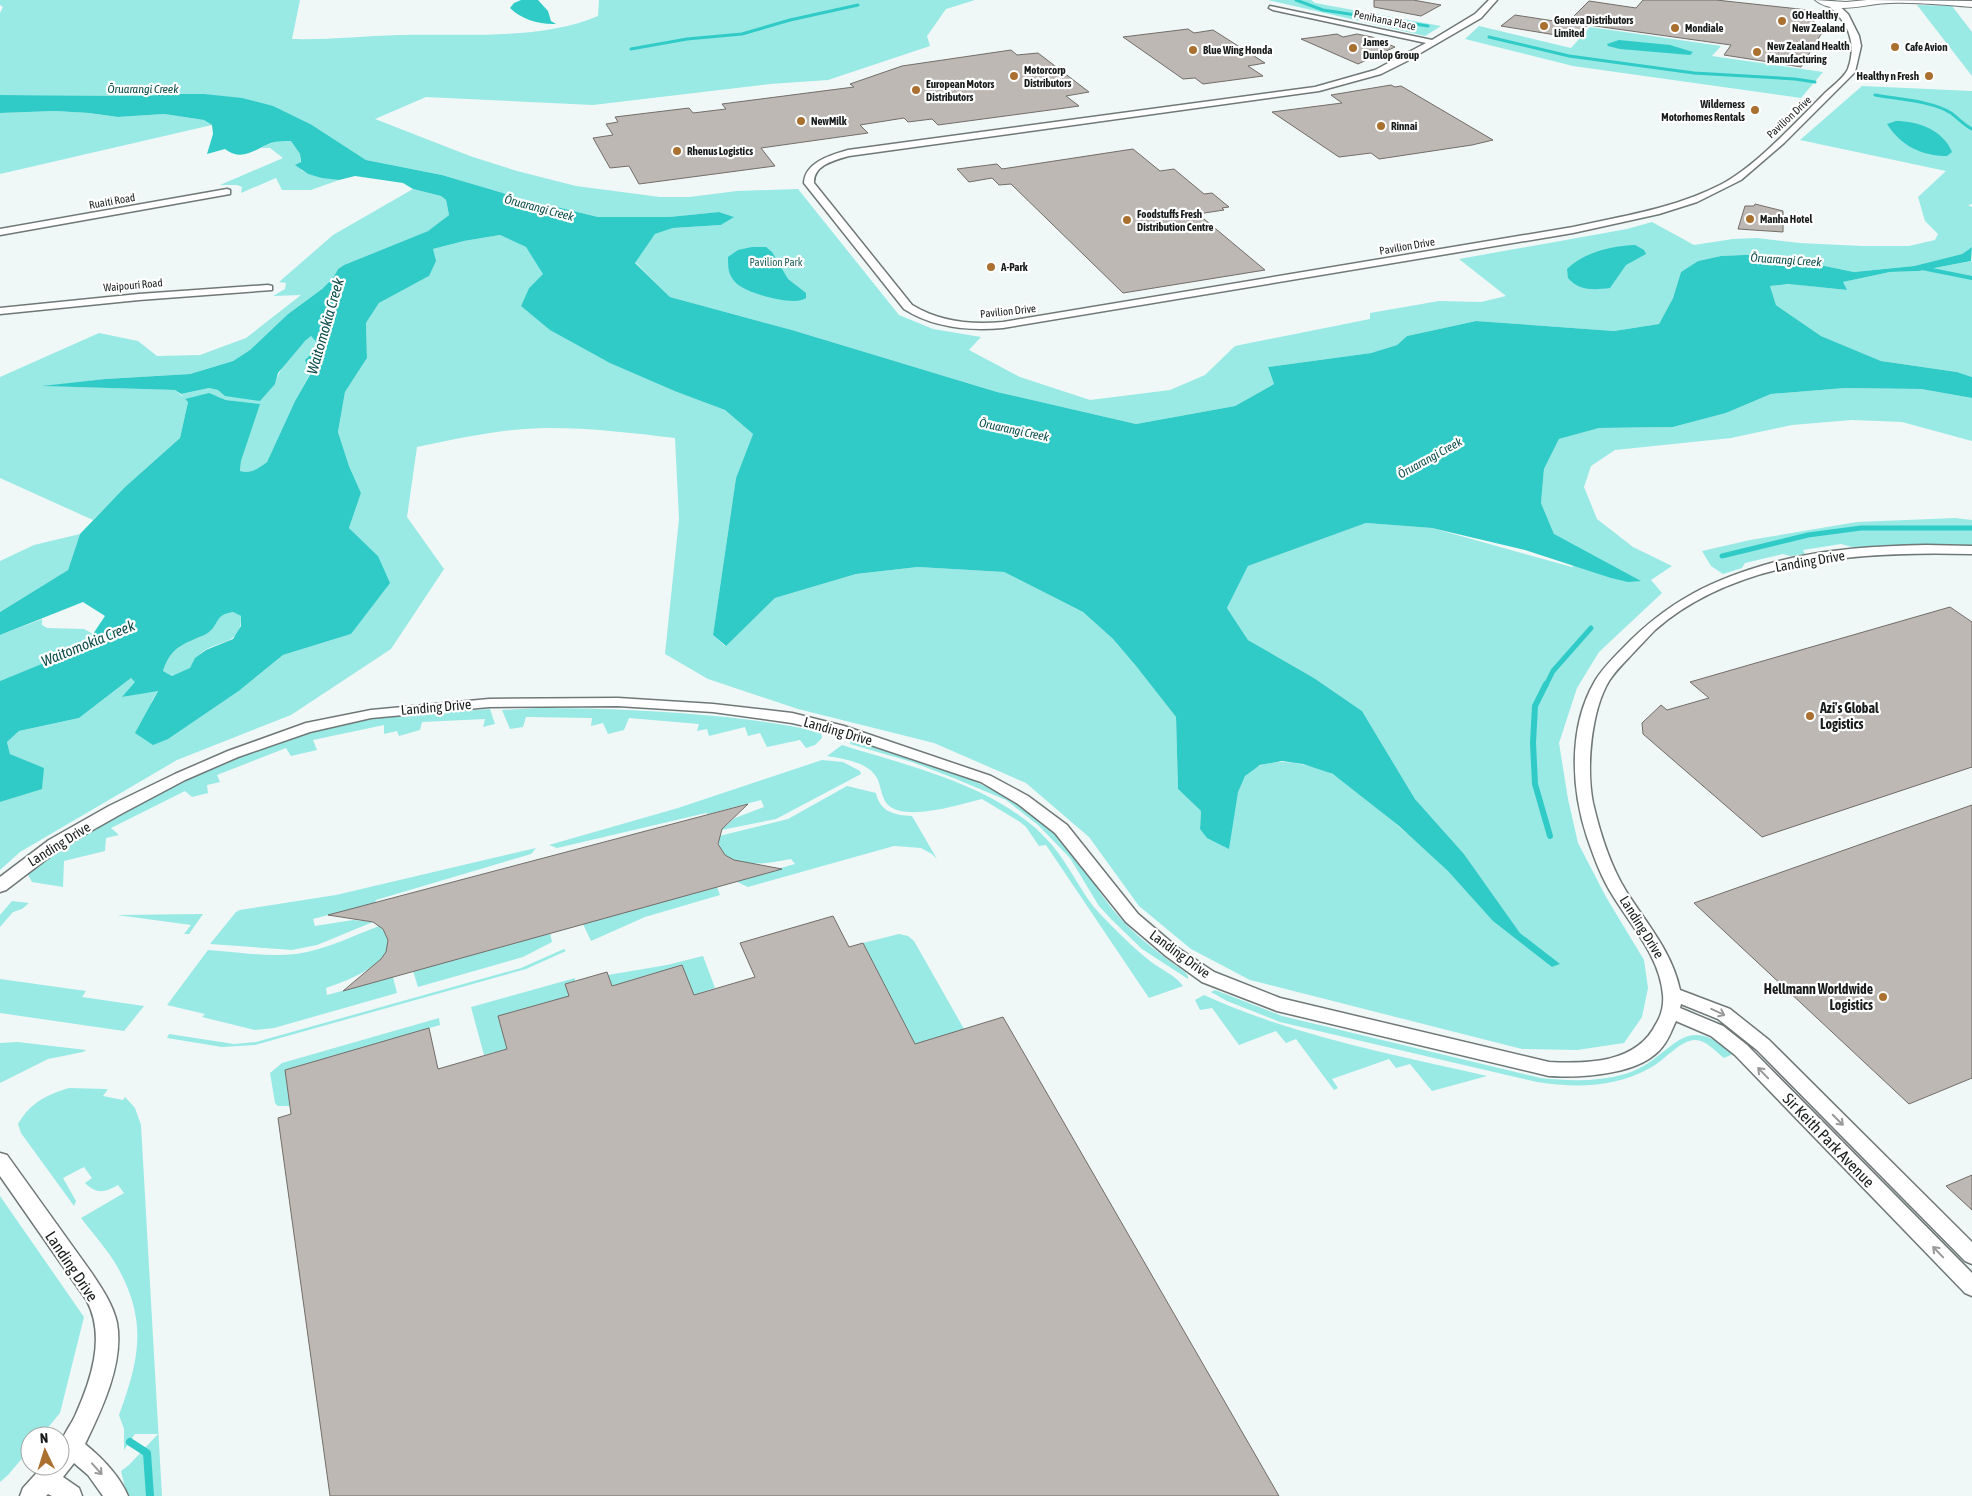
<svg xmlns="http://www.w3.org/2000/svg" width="1972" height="1496" font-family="'Asap Condensed',sans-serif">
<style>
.green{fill:#99e9e5}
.water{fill:#31cbc7;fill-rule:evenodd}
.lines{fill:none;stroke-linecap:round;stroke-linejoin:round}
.stream-far4{stroke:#31cbc7;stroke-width:3}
.stream-far3{stroke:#31cbc7;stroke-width:4}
.stream-far2{stroke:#31cbc7;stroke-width:5}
.stream-far1{stroke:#31cbc7;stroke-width:6}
.stream{stroke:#31cbc7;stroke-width:8}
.building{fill:#bdb8b3;stroke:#726d69}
.minor-casing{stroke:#707877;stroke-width:3}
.tertiary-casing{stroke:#707877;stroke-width:2}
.minor{fill:#fff;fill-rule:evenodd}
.tertiary{fill:#fff;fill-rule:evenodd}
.oneway{stroke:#989999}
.poi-dot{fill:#aa7030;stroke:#fff;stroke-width:2}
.labels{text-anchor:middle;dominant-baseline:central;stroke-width:4.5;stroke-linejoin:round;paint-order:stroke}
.far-poi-label{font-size:11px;font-weight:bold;fill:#191c1c;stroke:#fff;text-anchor:start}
.far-street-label{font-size:11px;fill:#191c1c;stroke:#fff}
.far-park-label{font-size:11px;fill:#286361;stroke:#fff}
.far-water-label{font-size:12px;font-style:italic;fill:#0b4c4a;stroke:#fff}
.street-label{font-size:14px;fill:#191c1c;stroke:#fff}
.poi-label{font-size:14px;font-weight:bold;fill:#191c1c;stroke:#fff;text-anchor:start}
.water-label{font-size:15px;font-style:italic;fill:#0b4c4a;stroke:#fff}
.near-street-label{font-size:16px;fill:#191c1c;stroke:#fff}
</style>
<rect width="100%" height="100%" fill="#eff8f7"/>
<g class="green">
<path d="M0 0H300L292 39C328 40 363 36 399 35 461 33 540 41 598 16L599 0H975L946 9 927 36 930 46 828 80 770 84 593 105 426 97 375 119 470 156 517 171 576 186 660 197H689L737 191 798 189 899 315 933 329 981 337 969 350 1020 377 1090 400 1170 390 1205 375 1235 346 1370 319V313L1439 301 1481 302 1506 296 1459 259 1627 229 1652 222 1694 245 1733 239 1757 238 1800 243 1862 246H1909L1935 240 1938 234 1925 221 1918 197 1946 171 1800 140 1862 86 1972 91V204L1968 205 1972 207V247L1962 254 1914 266 1854 272 1766 254 1721 256 1698 261 1681 272 1673 298 1659 324 1614 331 1476 321 1407 336 1397 345 1371 353 1268 367 1274 384 1235 406 1136 424 997 392 792 330 670 297 635 262 655 234 673 228 721 225 733 217 719 212 669 217H598L557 207 536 206 503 193 442 175 366 160 312 125 176 94 141 96 0 95V13L3 7 0 5Z"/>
<path d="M1268 0H1311L1315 3 1441 26 1425 36Z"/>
<path d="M1917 5 1952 6 1972 32V76Z"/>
<path d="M1479 26 1571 48 1590 27 1721 46 1712 56 1823 72 1801 98 1573 66 1465 39Z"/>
<path d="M55 111 89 113 118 117 164 114 204 120 212 125 0 174V113Z"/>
<path d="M277 141H291L300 154 301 170 308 174 339 180 311 190H282L276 178 241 193 242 187 237 185H220L283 158 270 148H260Z"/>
<path d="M413 189 441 196 446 200 449 215 428 231 344 265 338 269 333 278 322 289 288 314 250 350 233 361 190 374 105 379 47 386 175 390 183 397 181 394 209 388 218 390 275 384C280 366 297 347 311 336L318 344 311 372 295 401 267 462 258 469 248 473 240 472 241 461 259 404 226 400 217 396 185 399 188 402 180 438 125 487 93 520 0 478V377L99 333 138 341 157 356 200 355 246 338 301 295 273 296 285 289 286 283 279 282 333 235Z"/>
<path d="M500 235 526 247 544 274 529 288 521 306 677 392 725 410 753 434 736 478 713 635 725 646 775 598 856 574 918 567 1004 572 1083 612 1113 639 1136 666 1176 717 1178 789 1201 811 1200 829 1229 848C1232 830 1233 788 1246 775 1268 753 1307 763 1332 774 1345 779 1362 797 1374 806 1437 856 1492 914 1552 967L1559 964 1520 933 1464 854 1415 799 1362 711 1314 678 1248 640 1227 608 1248 566 1366 523 1432 528 1572 567 1576 563 1554 534 1541 503 1544 469 1559 439 1599 428 1673 427 1726 413 1771 394 1845 388 1921 389 1972 398V441L1902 422 1852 420 1792 425 1731 438 1615 450 1591 466 1584 487 1597 519 1633 547 1672 566 1651 580 1662 593 1599 652 1577 688 1559 743 1568 799 1578 843 1606 897 1644 960 1648 988 1642 1017 1624 1043 1577 1050 1522 1049 1250 980 1191 949 1139 906 1089 837 1026 783 934 743 798 709 708 679 665 654 679 519 675 438C633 433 592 428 549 428 505 428 460 438 417 447L407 517 444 569 391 649 291 715 177 760 20 852 0 870V802L42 788 43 768 10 754 7 742 19 731 79 718 131 678 136 682 123 697 158 690 151 703 240 690 283 655 351 634 378 556 349 528 361 493 349 466 338 432 345 392 367 358 366 323 379 303 429 276 433 249 464 241Z"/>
<path d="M1972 261V377L1957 372 1881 361 1821 336 1776 305 1770 286 1792 284 1846 290 1843 282 1890 272 1919 271Z"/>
<path d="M1955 518 1972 520V545L1852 547 1841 544 1803 550 1805 554 1790 556 1783 554 1745 563 1742 568 1723 574 1711 566 1702 551 1750 540 1857 522Z"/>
<path d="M80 534 68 570 0 612V561L34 545Z"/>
<path d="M233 612 241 616C242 643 223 640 205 650 197 655 196 662 190 668 186 672 177 674 172 676L163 671C170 653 176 647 194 639 198 638 204 636 208 633 220 624 214 615 233 612Z"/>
<path d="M42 619V625L47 628 84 629 93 634 85 646 0 681V635Z"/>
<path d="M540 708C602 708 664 711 726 717 758 721 790 724 821 733L822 738 815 745 806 748 800 740 767 747 760 733 748 736 745 727 709 736 707 729 697 731 699 724 629 718 624 730 608 734 603 723 591 726 592 718 526 717 523 727 510 729 502 710Z"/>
<path d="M490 709 495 724 483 727 485 719 422 722 420 730 399 736 397 731 384 734V725L313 740 317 750 291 756 286 748 217 775 220 782 207 785 208 793 192 797 185 791 111 828 119 835 106 838 105 851 64 861 63 887 32 882 27 873 66 844 181 781 237 756 298 735 343 723 388 716Z"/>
<path d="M851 739C919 756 1013 788 1062 839 1079 856 1090 879 1104 898 1126 929 1154 950 1185 972L1188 976V979L1142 949 1112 920 1099 906 1070 858 1038 825 1006 800 956 779 912 762 850 744Z"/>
<path d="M842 745C912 767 1003 787 1052 845 1070 866 1082 895 1100 914 1116 930 1132 947 1150 961 1160 969 1175 975 1183 986L1149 998 1046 845 1039 846 1026 827 1020 822 982 799C961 804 906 822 888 805 882 799 881 788 878 780 870 762 844 759 827 756Z"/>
<path d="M822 760 843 762 860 771 861 774 776 819 721 830 735 818 764 807 761 800 708 814 706 813 557 848 549 845 678 808Z"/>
<path d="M847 786 876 793C880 812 894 815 912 816L937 859 932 854 921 848 894 846 748 887 735 881 795 864 791 859C770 863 715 874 719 836L788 819Z"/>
<path d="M536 848 531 854 376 900 375 903 313 919 315 926 353 920 373 922 317 945 292 950 210 944 236 912 240 910 336 895Z"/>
<path d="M717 887 720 895 645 917 591 941 583 924Z"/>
<path d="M12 901 29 903 22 909 13 912 0 927V915Z"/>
<path d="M201 914H203L189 934H184L191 925 117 915Z"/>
<path d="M379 926C413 957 347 981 326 988L327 995 393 977 397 993 274 1028 255 1030 202 1017 205 1014 167 1005 208 950C236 952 267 957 296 954 326 950 352 936 379 926Z"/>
<path d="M550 933 552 942 523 957 418 987 413 971Z"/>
<path d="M899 934 908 936 914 941 964 1029 915 1044 863 943Z"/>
<path d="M564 949 566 951 526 969 255 1045 222 1047 167 1038 169 1034 234 1044 256 1042 521 968Z"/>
<path d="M703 956 715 988 694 995 682 965 612 986 608 975 667 965Z"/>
<path d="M575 978V981L565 984 569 996 498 1016 507 1049 484 1055 471 1007Z"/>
<path d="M0 979 86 991 82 997 144 1006 124 1031 0 1013Z"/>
<path d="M1215 990 1282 1016 1541 1078C1569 1081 1597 1082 1625 1074 1673 1060 1681 1007 1733 1054L1724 1058C1715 1051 1706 1040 1695 1040 1680 1040 1664 1061 1650 1068 1614 1088 1576 1088 1537 1082L1280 1022 1227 1001 1211 992Z"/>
<path d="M1204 995C1294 1036 1391 1054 1487 1076L1432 1091 1410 1064 1396 1068 1389 1059 1332 1079 1338 1088 1334 1090 1296 1039 1286 1043 1276 1031 1239 1045 1212 1008 1200 1010 1195 1000Z"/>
<path d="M439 1018 440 1025 285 1070 290 1106H278L275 1103 270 1073 282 1063Z"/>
<path d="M18 1042 86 1050 83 1052 48 1059 0 1083V1043Z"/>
<path d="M69 1088 106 1089H108L103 1096 123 1100 125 1097 135 1108 141 1125 162 1496H127L121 1471 129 1465 158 1434H135L124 1450V1429L119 1415C139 1360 148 1322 118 1268 108 1250 93 1234 81 1218L124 1193 118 1185C105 1193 96 1194 85 1183L92 1178 84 1167 63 1178 76 1201 74 1206 21 1133 18 1124C30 1103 46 1095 69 1088Z"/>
<path d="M0 1196 84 1317 60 1413 41 1436H30V1449L8 1475 0 1482Z"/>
</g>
<g class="water">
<path d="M521 0H538L548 11 551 21 556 24C541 25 520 19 510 8L514 3Z"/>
<path d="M1619 40 1670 45 1693 52 1690 55 1620 49 1608 46 1607 44Z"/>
<path d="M176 94H204L242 98 273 106 312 125 366 160 442 175 503 193 536 206 557 207 598 217H669L719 212 734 217 721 225 673 228 655 234 635 263 670 297 792 330 997 392 1136 424 1235 406 1274 384 1268 367 1371 353 1397 345 1407 336 1476 321 1614 331 1659 324 1673 298 1681 272 1698 261 1721 256 1766 254 1854 272 1914 266 1962 254 1972 247 1971 261 1919 271 1890 272 1843 282 1847 290 1789 284 1770 286 1776 305 1821 336 1881 361 1957 372 1972 377V398L1921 389 1845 388 1771 394 1726 413 1673 427 1599 428 1559 439 1544 469 1541 503 1554 534 1641 581 1628 582 1611 578 1525 550 1432 528 1366 523 1248 566 1227 608 1248 640 1314 678 1362 711 1415 799 1464 854 1520 933 1560 964 1552 967 1493 921 1448 871 1399 826 1333 774 1303 764 1282 761 1260 765 1245 776 1238 792 1229 849 1207 838 1200 829 1201 811 1178 789 1176 717 1136 666 1113 639 1083 612 1004 572 918 567 856 574 775 598 726 646 713 635 736 478 753 434 725 410 677 392 610 363 550 330 521 306 529 288 543 274 526 247 500 235 464 241 433 249 436 261 429 276 379 303 366 323 367 358 345 392 338 432 349 466 361 493 349 528 378 556 390 583 351 634 283 655 240 690 168 739 153 745 135 733 158 691 122 697 135 682 131 678 79 718 19 731 7 742 10 754 44 768 42 789 0 802V681L85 646 105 616 83 602 0 635V612L68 570 80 534 125 487 180 438 188 402 185 399 209 393 226 400 260 404 241 461 240 471C251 474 258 469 267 462L295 401 311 373 305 360 316 350 318 344 311 336 305 341 278 373 275 384 260 401 225 396 218 390 209 388 181 394 175 390 42 386 105 379 190 374 233 361 250 350 288 314 322 289 333 278 338 269 344 265 428 231 449 215 446 200 441 196 413 189 403 183 355 176 339 180 322 178 308 174 295 165 301 162 300 154 291 141C284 141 277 141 271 143 253 150 243 162 225 149L207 154 213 134 212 125 204 120 164 114 118 117 89 113 55 111 0 113V95L141 96ZM233 612 241 616V626L233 639 206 650 195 658 190 668 172 676 163 671C170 651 178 646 197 638 200 637 205 635 208 633 220 624 214 615 233 612Z"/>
<path d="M1896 121C1918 121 1943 130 1952 152L1947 156C1922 156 1901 146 1887 124Z"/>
<path d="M1635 245 1644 250 1646 254 1626 265 1610 288C1594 290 1579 291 1568 278L1567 269C1584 252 1612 246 1635 245Z"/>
<path d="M752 247H766L772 252 788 279 806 293V298C794 307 746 293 736 283 728 275 728 268 728 257L738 250Z"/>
</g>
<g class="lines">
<g class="stream-far4">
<path d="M1296 0 1323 10 1428 26"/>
<path d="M1489 37 1569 56 1694 73 1795 79 1815 82"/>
<path d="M631 49 687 39 742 34 790 20 858 5"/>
<path d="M1875 95C1896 99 1933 101 1951 113 1958 118 1963 124 1972 129"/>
</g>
<path class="stream-far3" d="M1922 268 1972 278"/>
<g class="stream-far2">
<path d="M1722 556 1808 535 1861 528H1972"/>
<path d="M1546 685 1553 671 1591 628"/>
</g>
<path class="stream-far1" d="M1546 684 1535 706 1533 743 1535 784 1550 836"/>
<path class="stream" d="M130 1442 147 1453 150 1496"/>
</g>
<g class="building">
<path d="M1374 0H1413L1441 5 1421 16 1374 7Z"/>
<path d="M1643 0H1716L1808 10 1804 16 1817 17 1812 24 1826 26 1801 67 1724 55 1731 45 1588 25 1574 38 1501 26 1515 15 1567 23 1589 1 1636 8Z"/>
<path d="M1188 29 1194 33 1213 30 1265 63 1248 66 1263 76 1203 84 1195 78 1183 79 1123 37Z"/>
<path d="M1337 34 1343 37 1357 34 1372 37 1395 47 1358 64 1301 39Z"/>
<path d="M1011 50 1017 55 1038 53 1089 92 1066 96 1079 106 1065 108 938 125 932 119 908 122 904 118 860 125 868 133 761 148 775 166 639 184 629 166 610 168 593 138 613 135 606 124 618 122 615 117 689 108 693 113 726 109 722 104 854 87 850 84 902 66Z"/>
<path d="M1391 85 1395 87 1401 86 1493 140 1472 145 1379 159 1371 153 1339 157 1272 112 1342 103 1331 95Z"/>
<path d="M1133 149 1160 171 1174 169 1204 194 1212 193 1229 207 1222 208 1224 210 1198 214 1265 270 1123 293 1011 184 999 185 992 178 969 182 957 169 997 164 1002 169Z"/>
<path d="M1755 204 1783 211V232L1738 229 1745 206H1754Z"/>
<path d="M1950 607 1972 622V767L1762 837 1643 734 1642 723 1661 705 1667 710 1709 698 1690 682Z"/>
<path d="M748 804 722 829 718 844 725 855 734 860 782 869 343 991 381 959 386 952 388 940 383 929 373 922 328 915Z"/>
<path d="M1972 805V1078L1909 1104 1694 903Z"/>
<path d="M833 916 849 947 863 943 915 1044 1003 1017 1279 1496H330L278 1118 291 1114 285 1070 429 1028 438 1069 507 1049 498 1016 569 996 565 984 607 972 612 986 682 965 694 995 755 977 740 943Z"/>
<path d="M1972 1175V1210L1946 1186Z"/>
</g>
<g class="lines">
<defs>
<g id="minor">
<path d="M1489 0H1497L1481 18 1405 62 1381 74 1319 91 849 156C835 160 813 165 814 183L912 305C940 322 971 325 1003 322L1573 227C1623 216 1676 208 1722 184 1756 166 1796 122 1824 94 1831 87 1844 78 1848 69 1857 43 1849 24 1829 6V2H1835L1848 14 1859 36 1861 46 1855 72 1784 143 1741 180 1697 202 1659 214 1573 233 1003 328C968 331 934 328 904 309L804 183C805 162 831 155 848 150L1315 87 1375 70 1426 43 1273 10 1269 8 1270 6 1432 40 1475 14Z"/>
<path d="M227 189 230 190V194L0 235V229Z"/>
<path d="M268 285 272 286V290L139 300 0 314V308L139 294Z"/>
<path d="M1926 545 1972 546V554C1868 551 1738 557 1655 630 1648 637 1641 645 1634 652 1626 661 1616 670 1609 681 1591 711 1586 768 1593 803 1600 833 1610 865 1626 891 1647 924 1672 952 1680 990L1730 1009 1769 1040 1972 1242V1264L1965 1261 1757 1050 1718 1019 1681 1004 1680 1008 1723 1026 1747 1045 1972 1273V1296L1965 1293 1735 1055 1711 1036 1676 1021C1672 1029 1669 1039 1663 1046 1642 1075 1582 1078 1549 1076L1277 1011 1202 982 1166 956 1126 922 1055 833 1018 804 981 782 835 733 792 723 713 712 618 706 489 707 371 718 310 732 238 757 185 780 121 814 61 848 6 890 0 892V877L49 840 109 806 175 774 228 751 306 723 371 710 489 699 618 698 713 704 792 713 844 726 991 776 1028 796 1067 825 1138 914 1178 948 1214 972 1280 998 1549 1062C1588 1064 1637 1063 1656 1024 1661 1016 1664 1006 1663 995 1660 957 1632 927 1613 896 1601 877 1594 857 1587 837 1571 788 1568 727 1595 681 1602 669 1613 658 1623 648 1668 601 1713 579 1775 562 1824 549 1876 546 1926 545Z"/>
<path d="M0 1153 7 1155 91 1272C101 1287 113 1304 117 1323 124 1363 102 1409 85 1444 102 1458 119 1475 128 1496H103L88 1475 74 1463 63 1477 79 1488 82 1496H52L48 1494 46 1496H20L23 1488 43 1466H60C60 1460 59 1453 60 1447 61 1437 71 1425 75 1416 91 1381 106 1337 87 1301L0 1176Z"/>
</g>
<path id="tertiary" d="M1815 0 1846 2 1867 0 1972 1V7C1945 5 1917 2 1890 3 1868 3 1834 16 1815 0Z"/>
</defs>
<use href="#minor" class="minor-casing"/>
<use href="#tertiary" class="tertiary-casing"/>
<use href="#minor" class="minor"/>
<use href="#tertiary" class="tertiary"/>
</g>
<defs><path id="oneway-shaft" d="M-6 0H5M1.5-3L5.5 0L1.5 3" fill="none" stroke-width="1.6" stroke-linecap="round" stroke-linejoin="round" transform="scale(1.25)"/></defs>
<g class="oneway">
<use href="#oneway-shaft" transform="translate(1718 1012) rotate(25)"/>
<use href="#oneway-shaft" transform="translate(1763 1073) rotate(-134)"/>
<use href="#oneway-shaft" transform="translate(1838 1120) rotate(45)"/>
<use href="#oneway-shaft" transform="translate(1938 1252) rotate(-134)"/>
<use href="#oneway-shaft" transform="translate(97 1469) rotate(48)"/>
</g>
<g class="poi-dot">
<circle cx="1782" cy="21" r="5"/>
<circle cx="1544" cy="26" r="5"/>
<circle cx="1675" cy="28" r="5"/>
<circle cx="1895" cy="47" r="5"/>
<circle cx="1353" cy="48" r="5"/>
<circle cx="1193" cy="50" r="5"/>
<circle cx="1757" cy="52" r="5"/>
<circle cx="1014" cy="76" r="5"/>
<circle cx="1929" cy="76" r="5"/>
<circle cx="916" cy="90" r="5"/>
<circle cx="1755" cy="110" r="5"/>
<circle cx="801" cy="121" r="5"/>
<circle cx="1381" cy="126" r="5"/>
<circle cx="677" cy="151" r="5"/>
<circle cx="1750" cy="219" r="5"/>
<circle cx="1127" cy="220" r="5"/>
<circle cx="991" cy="267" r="5"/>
<circle cx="1810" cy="716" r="5"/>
<circle cx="1883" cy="997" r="5"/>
</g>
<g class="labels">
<g class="far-poi-label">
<text x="1792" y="15">GO Healthy<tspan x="1792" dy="13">New Zealand</tspan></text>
<text x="1554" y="20">Geneva Distributors<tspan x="1554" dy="13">Limited</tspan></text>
<text x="1685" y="28">Mondiale</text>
<text x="1363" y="42">James<tspan x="1363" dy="13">Dunlop Group</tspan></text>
<text x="1767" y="46">New Zealand Health<tspan x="1767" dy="13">Manufacturing</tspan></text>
<text x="1905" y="47">Cafe Avion</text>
<text x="1203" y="50">Blue Wing Honda</text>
<text x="1024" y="70">Motorcorp<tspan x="1024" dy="13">Distributors</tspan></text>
<text x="1919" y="76" text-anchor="end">Healthy n Fresh</text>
<text x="926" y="84">European Motors<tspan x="926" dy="13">Distributors</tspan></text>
<text x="1745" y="104" text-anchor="end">Wilderness<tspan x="1745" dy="13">Motorhomes Rentals</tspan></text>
<text x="811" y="121">NewMilk</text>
<text x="1391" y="126">Rinnai</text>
<text x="687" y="151">Rhenus Logistics</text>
<text x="1137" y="214">Foodstuffs Fresh<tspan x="1137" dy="13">Distribution Centre</tspan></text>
<text x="1760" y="219">Manha Hotel</text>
<text x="1001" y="267">A-Park</text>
</g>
<g class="far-street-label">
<text transform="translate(1385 20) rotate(12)">Penihana Place</text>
<text transform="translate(1789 117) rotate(-43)">Pavilion Drive</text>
<text transform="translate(112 201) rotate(-10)">Ruaiti Road</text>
<text transform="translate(1407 246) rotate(-10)">Pavilion Drive</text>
<text transform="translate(133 285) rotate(-5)">Waipouri Road</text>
<text transform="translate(1008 311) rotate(-6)">Pavilion Drive</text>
</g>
<g class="far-park-label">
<text x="776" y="262">Pavilion Park</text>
</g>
<g class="far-water-label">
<text x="143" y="89">Ōruarangi Creek</text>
<text transform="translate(539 208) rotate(15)">Ōruarangi Creek</text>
<text transform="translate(1786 260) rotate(4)">Ōruarangi Creek</text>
<text transform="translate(1014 430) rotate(12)">Ōruarangi Creek</text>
<text transform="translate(1430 458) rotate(-29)">Ōruarangi Creek</text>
</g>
<g class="street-label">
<text transform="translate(1810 561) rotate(-10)">Landing Drive</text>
<text transform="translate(436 707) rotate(-5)">Landing Drive</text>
<text transform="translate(838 731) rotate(16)">Landing Drive</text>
<text transform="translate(59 844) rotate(-32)">Landing Drive</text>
<text transform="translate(1642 927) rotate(58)">Landing Drive</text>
<text transform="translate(1180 954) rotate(36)">Landing Drive</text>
</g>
<g class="poi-label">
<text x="1820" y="708">Azi's Global<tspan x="1820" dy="16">Logistics</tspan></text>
<text x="1873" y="989" text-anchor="end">Hellmann Worldwide<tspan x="1873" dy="16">Logistics</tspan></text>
</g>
<g class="water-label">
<text transform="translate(325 326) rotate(-74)">Waitomokia Creek</text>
<text transform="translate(88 643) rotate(-22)">Waitomokia Creek</text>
</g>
<g class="near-street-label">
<text transform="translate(1829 1140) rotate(46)">Sir Keith Park Avenue</text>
<text transform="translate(72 1266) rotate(56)">Landing Drive</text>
</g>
</g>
<g transform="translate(45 1451) rotate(356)"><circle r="24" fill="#ffffff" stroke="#a3a4a4"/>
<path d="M0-4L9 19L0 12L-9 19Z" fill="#aa7030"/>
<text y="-8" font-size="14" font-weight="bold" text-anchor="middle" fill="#191c1c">N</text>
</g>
</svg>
